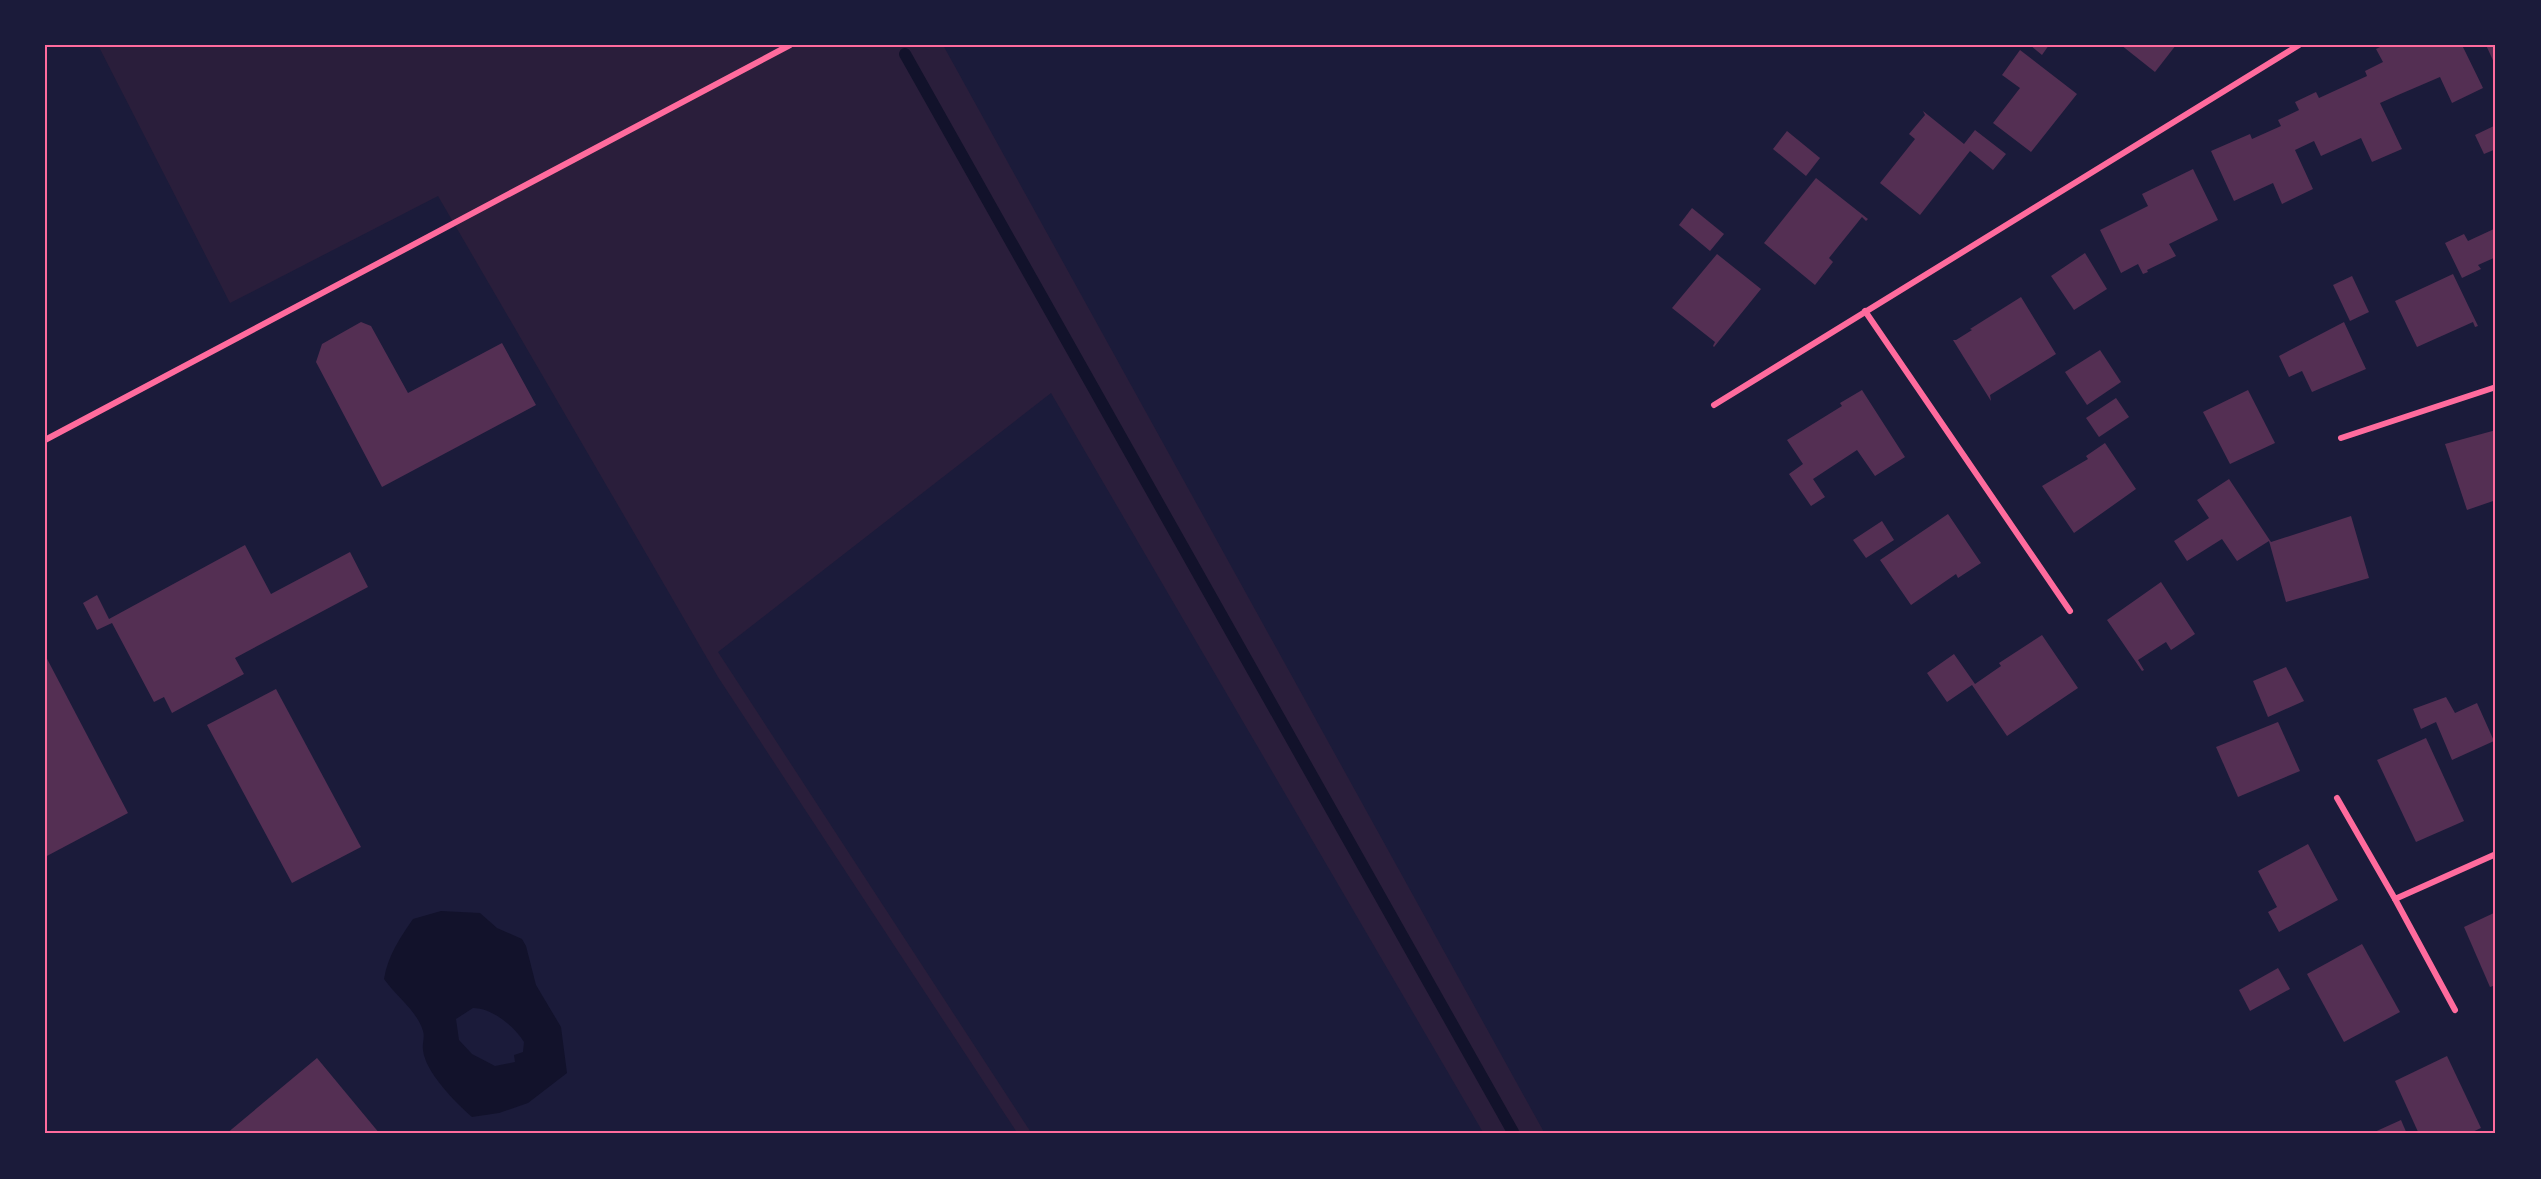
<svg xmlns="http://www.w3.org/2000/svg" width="2541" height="1179" font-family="Raleway,sans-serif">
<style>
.green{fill:#2a1e3b}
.water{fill:#12122b;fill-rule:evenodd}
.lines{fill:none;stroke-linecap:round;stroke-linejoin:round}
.stream{stroke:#12122b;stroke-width:12}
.building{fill:#542f53}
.minor{stroke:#ff6b9d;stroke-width:6}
.neatline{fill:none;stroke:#ff6b9d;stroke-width:2}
</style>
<rect width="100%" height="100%" fill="#1b1b3a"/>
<path class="green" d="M98 45H943L1545 1134H1484L1051 393 718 652 1032 1134H1018L718 677 438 196 230 303Z"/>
<path class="water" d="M441 911 480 913 497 928 522 939 526 946 536 985 561 1027 567 1073 528 1103 499 1113 472 1117C456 1103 425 1072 423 1050 422 1044 425 1037 423 1031 417 1011 396 996 384 979 388 955 400 938 413 919ZM473 1008C492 1008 514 1026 524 1042L523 1052 514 1055 515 1062 495 1066 472 1054 459 1040 456 1019Z"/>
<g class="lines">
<path class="stream" d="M905 54 1513 1132"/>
</g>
<g class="building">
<path d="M2030 45H2049L2042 55Z"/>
<path d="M2121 45H2176L2155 72Z"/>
<path d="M2384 45H2462L2483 88 2452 103 2440 77 2398 95 2380 103 2402 149 2372 162 2361 138 2321 156 2314 141 2295 150 2313 189 2282 204 2273 183 2234 201 2211 151 2250 134 2252 139 2281 126 2278 120 2299 110 2295 102 2316 92 2319 98 2367 76 2365 71 2383 62 2376 49Z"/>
<path d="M2486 45H2496V67Z"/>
<path d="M2020 50 2077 94 2031 152 1993 123 2020 88 2002 75Z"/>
<path d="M1923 111 1964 144 1975 130 2006 154 1993 170 1970 151 1920 215 1880 183 1915 139 1909 134 1925 115Z"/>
<path d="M2496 125V149L2484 154 2475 135Z"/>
<path d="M1787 131 1820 158 1806 176 1773 149Z"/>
<path d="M2193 169 2218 220 2169 244 2176 256 2147 270 2148 272 2143 274 2138 264 2121 273 2100 230 2148 206 2142 194Z"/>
<path d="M1816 178 1868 219 1866 221 1862 217 1829 258 1833 262 1815 285 1764 243Z"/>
<path d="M1692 208 1724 234 1710 251 1679 225Z"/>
<path d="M2496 228V257L2478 265 2481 269 2462 278 2445 243 2464 234 2468 241Z"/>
<path d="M2085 253 2107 289 2074 310 2051 276Z"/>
<path d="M1717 254 1761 289 1714 347 1713 346 1715 342 1672 308Z"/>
<path d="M2453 274 2478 326 2475 327 2473 322 2417 347 2395 301Z"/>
<path d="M2352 276 2369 312 2350 321 2333 285Z"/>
<path d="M2021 297 2056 354 1990 395 1991 401 1953 340H1956L1972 330 1970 329Z"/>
<path d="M361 322 371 326 408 393 502 343 536 405 382 487 316 362 322 344Z"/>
<path d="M2344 322 2366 369 2312 392 2302 371 2289 377 2279 356Z"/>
<path d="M2100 350 2121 382 2087 405 2065 372Z"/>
<path d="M1862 390 1905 457 1875 476 1857 450 1813 479 1825 497 1811 506 1789 474 1803 464 1787 440 1842 406 1840 403Z"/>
<path d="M2248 390 2275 443 2230 464 2203 412Z"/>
<path d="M2116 398 2129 417 2099 437 2086 418Z"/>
<path d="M2496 430V500L2467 510 2445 444Z"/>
<path d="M2105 443 2136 489 2074 533 2042 486 2088 459 2086 456Z"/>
<path d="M2229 479 2271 542 2351 516 2369 578 2286 602 2269 541 2237 561 2222 539 2187 561 2174 541 2209 518 2197 500Z"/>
<path d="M1948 514 1981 563 1958 578 1956 574 1911 605 1880 560Z"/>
<path d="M1882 521 1894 540 1866 558 1853 540Z"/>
<path d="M245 545 271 594 350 552 368 587 235 658 244 674 172 713 164 697 154 702 112 623 97 630 83 603 97 595 109 619Z"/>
<path d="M2161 582 2195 634 2171 650 2166 642 2138 660 2144 670 2142 671 2107 620Z"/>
<path d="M2042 635 2078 688 2007 736 1972 685 1947 702 1927 673 1954 654 1975 684 2001 666 1999 663Z"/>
<path d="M45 655 128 813 45 857Z"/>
<path d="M2286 667 2304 701 2268 717 2253 681Z"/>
<path d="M276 689 361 847 292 883 207 725Z"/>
<path d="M2446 697 2455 713 2477 703 2494 741 2452 760 2436 722 2421 729 2413 709Z"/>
<path d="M2278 722 2300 771 2238 797 2216 747Z"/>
<path d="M2426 738 2464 821 2416 842 2377 760Z"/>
<path d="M2308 844 2338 900 2279 932 2268 912 2277 907 2258 871Z"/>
<path d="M2496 912V985L2490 987 2464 927Z"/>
<path d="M2362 944 2400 1012 2344 1042 2307 974Z"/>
<path d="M2278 968 2290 989 2250 1011 2239 990Z"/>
<path d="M2447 1056 2481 1128 2468 1134H2419L2395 1081Z"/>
<path d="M317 1058 380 1134H226Z"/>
<path d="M2401 1120 2407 1134H2370Z"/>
</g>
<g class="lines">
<g class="minor">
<path d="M1865 311 2070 611"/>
<path d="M1714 405 2299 45"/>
<path d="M2341 438 2496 387"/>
<path d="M45 440 790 45"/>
<path d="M2337 798 2395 899 2496 854"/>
<path d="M2395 899 2455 1010"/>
</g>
</g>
<rect width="2541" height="1179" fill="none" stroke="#1b1b3a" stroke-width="93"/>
<rect x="46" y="46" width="2448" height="1086" class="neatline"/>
</svg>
